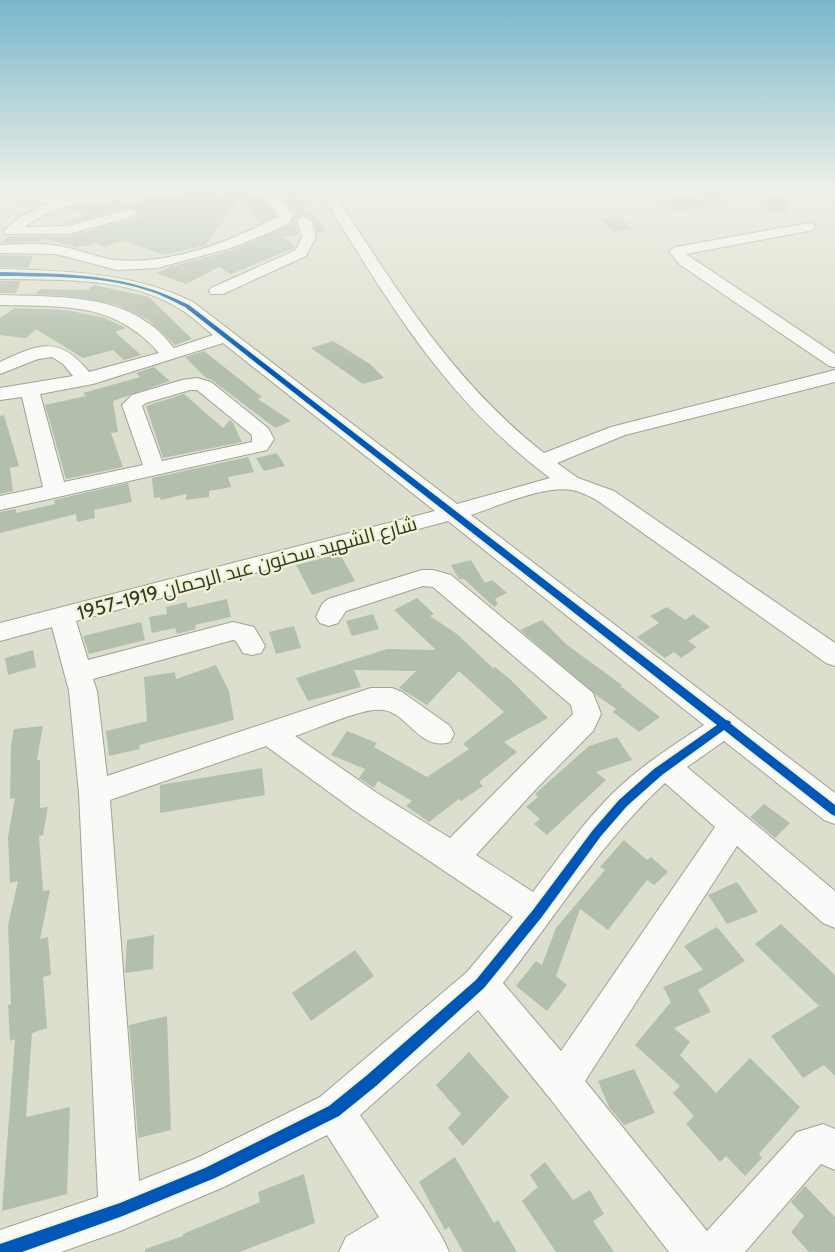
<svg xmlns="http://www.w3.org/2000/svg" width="835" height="1252" font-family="Cabin,Cairo,sans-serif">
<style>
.building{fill:#b3bfad}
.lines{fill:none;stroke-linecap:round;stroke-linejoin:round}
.minor-casing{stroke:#a0a294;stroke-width:2}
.minor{fill:#fafaf8;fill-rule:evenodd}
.cycleway-casing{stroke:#eff4d3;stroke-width:4}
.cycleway{fill:#0057b8;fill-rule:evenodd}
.labels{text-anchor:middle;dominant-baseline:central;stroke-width:4.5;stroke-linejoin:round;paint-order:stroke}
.street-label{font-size:20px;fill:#37382c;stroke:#eff4d3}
</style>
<rect width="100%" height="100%" fill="#dcdfcd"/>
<g class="building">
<path d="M206 190H213L216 195 241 190 268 204 276 215 260 223 239 199 206 245 164 255 123 240 104 247 96 243 85 247 80 245 78 248 42 238 40 242 0 243 9 236H70L136 218 139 212 129 207 68 224H59L88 215 68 208 80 205 118 200 130 205 152 195 161 198Z"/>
<path d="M269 190H295L326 231 317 233 313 219 303 214 295 219 299 235 283 237 295 246 294 248 244 269 230 274 219 267 186 284 156 273 170 267 232 250 290 224 295 215 290 207 280 196Z"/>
<path d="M725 190 727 204 676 212 658 200Z"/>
<path d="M762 195 784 196 788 213H771Z"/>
<path d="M620 216 632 229 615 232 600 220Z"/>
<path d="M0 255 33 256 28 268 0 267Z"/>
<path d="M0 281H21L16 293H0Z"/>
<path d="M94 285 149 297 192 339 175 345 147 319 117 305 79 297 35 294 41 289 88 290Z"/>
<path d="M15 308 66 310 105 318 126 328 115 332 141 355 124 360 113 350 83 358 36 329 26 338 0 335V318Z"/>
<path d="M333 341 370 364 384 378 363 384 311 348Z"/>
<path d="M204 351 262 397 258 399 291 421 275 428 212 380 206 378 185 357Z"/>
<path d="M154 367 170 381 113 401 118 432 111 433 123 467 66 479 45 405 86 396 83 393 140 377 136 373Z"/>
<path d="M184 394 223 428 230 420 233 423 242 442 163 458 146 406Z"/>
<path d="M4 415 19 466 10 468 13 491 0 494V416Z"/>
<path d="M277 453 285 466 264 471 256 458Z"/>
<path d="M248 457 254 472 228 477 231 487 209 491V497L186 500V494L161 500 160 497 154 498 152 478Z"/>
<path d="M128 483 132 502 94 510 95 518 77 522 76 514 0 533V512L16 509V513L55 504 54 500Z"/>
<path d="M340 554 355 581 312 595 296 565Z"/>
<path d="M471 560 485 583 492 580 507 593 495 599 498 604 494 607 464 579H459L451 565Z"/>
<path d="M417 598 434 614 430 616 457 634 493 668 495 667 511 680 548 718 504 742 517 752 479 782 483 786 461 801 459 799 429 822 406 806 412 801 378 781 374 788 359 778 365 769 331 755 347 731 377 743 374 747 427 777 469 749 463 744 504 712 459 671 427 705 399 688 416 671 354 670 361 687 308 701 296 678 387 649 436 650 394 610Z"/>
<path d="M227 599 231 617 195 625 196 629 177 634 175 628 152 633 149 617 167 614 166 607 186 602 188 608Z"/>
<path d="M667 607 685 620 693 614 710 627 688 641 697 647 681 658 674 652 665 658 637 637 659 623 650 616Z"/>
<path d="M373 614 379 629 352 636 346 621Z"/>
<path d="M542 620 567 645 622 685 620 686 660 717 639 732 613 712 616 709 596 695 520 630Z"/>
<path d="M141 622 145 640 89 654 83 636Z"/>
<path d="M294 626 301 648 276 654 269 632Z"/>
<path d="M33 650 36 667 8 675 5 658Z"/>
<path d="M216 665 229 691 234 720 139 745 140 749 109 756 106 731 147 721 144 677 175 672 176 679Z"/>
<path d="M43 726 37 760H40V808L48 807 43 835 39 836 43 891 50 890 40 939 48 937 51 975 43 977 47 1028 32 1033 26 1117 70 1107 67 1194 2 1211 15 1039 10 1041 8 1005 11 1004 8 925 18 881 10 883 8 837 15 798 10 799 11 745 14 729Z"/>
<path d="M617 737 632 760 596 772 606 780 547 835 534 824 540 819 526 807 538 797 535 794 589 746Z"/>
<path d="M262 768 265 795 160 813V785Z"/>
<path d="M764 804 790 823 775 838 750 817Z"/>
<path d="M624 840 647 860 651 857 668 872 654 885 647 880 608 930 580 909 556 976 567 985 547 1011 516 986 536 961 542 965 556 928 605 870 600 867Z"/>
<path d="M737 882 758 912 727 924 708 895Z"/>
<path d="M781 924 835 975V1076L824 1065 803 1078 771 1036 819 1006 755 944Z"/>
<path d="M717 927 745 961 698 990 711 1012 674 1028 690 1042 680 1055 716 1093 750 1058 800 1107 759 1154 762 1158 745 1176 726 1156 720 1162 686 1124 694 1116 673 1093 680 1086 635 1045 671 1002 663 987 703 970 684 946Z"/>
<path d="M154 935 153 969 125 973 127 940Z"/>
<path d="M355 950 374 976 311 1021 292 993Z"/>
<path d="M167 1016 171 1130 138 1138 129 1025Z"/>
<path d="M469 1052 509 1097 463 1146 448 1128 461 1114 436 1085Z"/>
<path d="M634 1069 655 1113 624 1125 609 1107 598 1081Z"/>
<path d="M455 1157 494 1223 498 1220 517 1252H463L449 1227 445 1230 419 1182Z"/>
<path d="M545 1162 573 1200 590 1190 604 1214 593 1221 614 1252H556L522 1201 538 1187 530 1175Z"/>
<path d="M304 1174 315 1223 240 1252H145V1249L183 1236V1234L260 1202 258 1192Z"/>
<path d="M805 1186 835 1217V1252H809L791 1232 804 1216 791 1202Z"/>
</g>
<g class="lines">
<defs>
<g id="minor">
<path d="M0 190 69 197 101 190H158C150 197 112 197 99 199 73 203 46 211 25 227L68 226 130 209 137 213 135 216 69 234H5L3 231 20 217 50 203 0 197Z"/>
<path d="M243 190C269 190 280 192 293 216L289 222 273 231 231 248 157 268 117 270 56 254 0 253V245C21 244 43 242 64 247 82 250 99 259 117 260 172 265 231 241 279 216L269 202Z"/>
<path d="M319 190H332C396 288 450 379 544 453L611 427 835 370V382L625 435 557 463 578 478 614 491 835 643V666L826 663 598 501C590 496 581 492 572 490 544 485 498 506 471 515L835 793V824L824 820 724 741 687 767 835 891V928L823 923 737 846 585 1081 707 1231 797 1132 823 1124 835 1129V1170L821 1164 745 1252H669L548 1096 478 1010 360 1115 424 1208 442 1237 449 1252H339L346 1237 379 1217 327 1135 224 1187 120 1231 61 1252H0V1230L98 1197 79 793 69 691 52 627 0 641V623L435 511 223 343 93 384 40 394 64 482 143 465 122 405 132 395 182 380 197 378 211 382 268 428 274 439 267 450 0 510V496L43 487 22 397 0 400V388L73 376 63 364 52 357 38 359 0 374V362C39 344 59 335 89 372L159 353C114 301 63 307 0 305V295C50 297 109 293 151 325 160 331 167 340 174 348L213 335C202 326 192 316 180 309 127 276 60 280 0 279V269C67 271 132 272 193 302L457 504 550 478C443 398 388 301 319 190ZM190 390H197L252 435V442L162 461 142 406 146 403ZM448 521 704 725C672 746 639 767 611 795 582 824 558 859 533 892L476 855 537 788 593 731 601 714 593 693 451 575 433 570H422L328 599 322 604 316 617 320 623 329 626 338 623 346 611 423 586 433 587 571 705 573 714 450 838 377 793 295 736C317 729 363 707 383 710 407 712 420 752 450 742L454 734 450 726 402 692 392 688H371L107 776 97 691 93 679 233 640 236 641 243 653 252 655 261 653 265 646 254 627 233 622 88 660 76 621ZM266 746 355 811 513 917 467 972 320 1097 197 1158 139 1181 110 800ZM665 783 715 827 561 1051 503 983C556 916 602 841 665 783Z"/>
<path d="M304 216 311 220 316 237 306 256 223 294H211L209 291 211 288 296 250 302 237 297 220Z"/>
<path d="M808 223 813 224 815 227 813 230 686 254 835 354V367L829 366 679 264 669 251 676 247Z"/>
</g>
</defs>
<use href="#minor" class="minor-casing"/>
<use href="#minor" class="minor"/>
<defs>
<path id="cycleway" d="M0 272C69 274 126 273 189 305L726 720 730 721 731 724 835 805V816L831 814 724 730 662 775 627 806 601 836 541 918 484 988 376 1086 339 1116 215 1178 120 1217 22 1252H0V1244L120 1203 205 1168 329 1106 366 1076 476 980 533 910 593 830 619 800 654 769 717 725 185 307C171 300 158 293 143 289 97 275 47 277 0 276Z"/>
</defs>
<use href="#cycleway" class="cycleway-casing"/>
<use href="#cycleway" class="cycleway"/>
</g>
<linearGradient id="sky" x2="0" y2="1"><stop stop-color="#78b6cd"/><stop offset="0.52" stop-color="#eff1e8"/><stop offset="1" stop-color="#eff1e8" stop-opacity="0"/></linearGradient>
<rect width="835" height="366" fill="url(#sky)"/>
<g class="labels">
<g class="street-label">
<text transform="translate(247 568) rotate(-15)">شارع الشهيد سحنون عبد الرحمان 1919-1957</text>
</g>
</g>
</svg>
